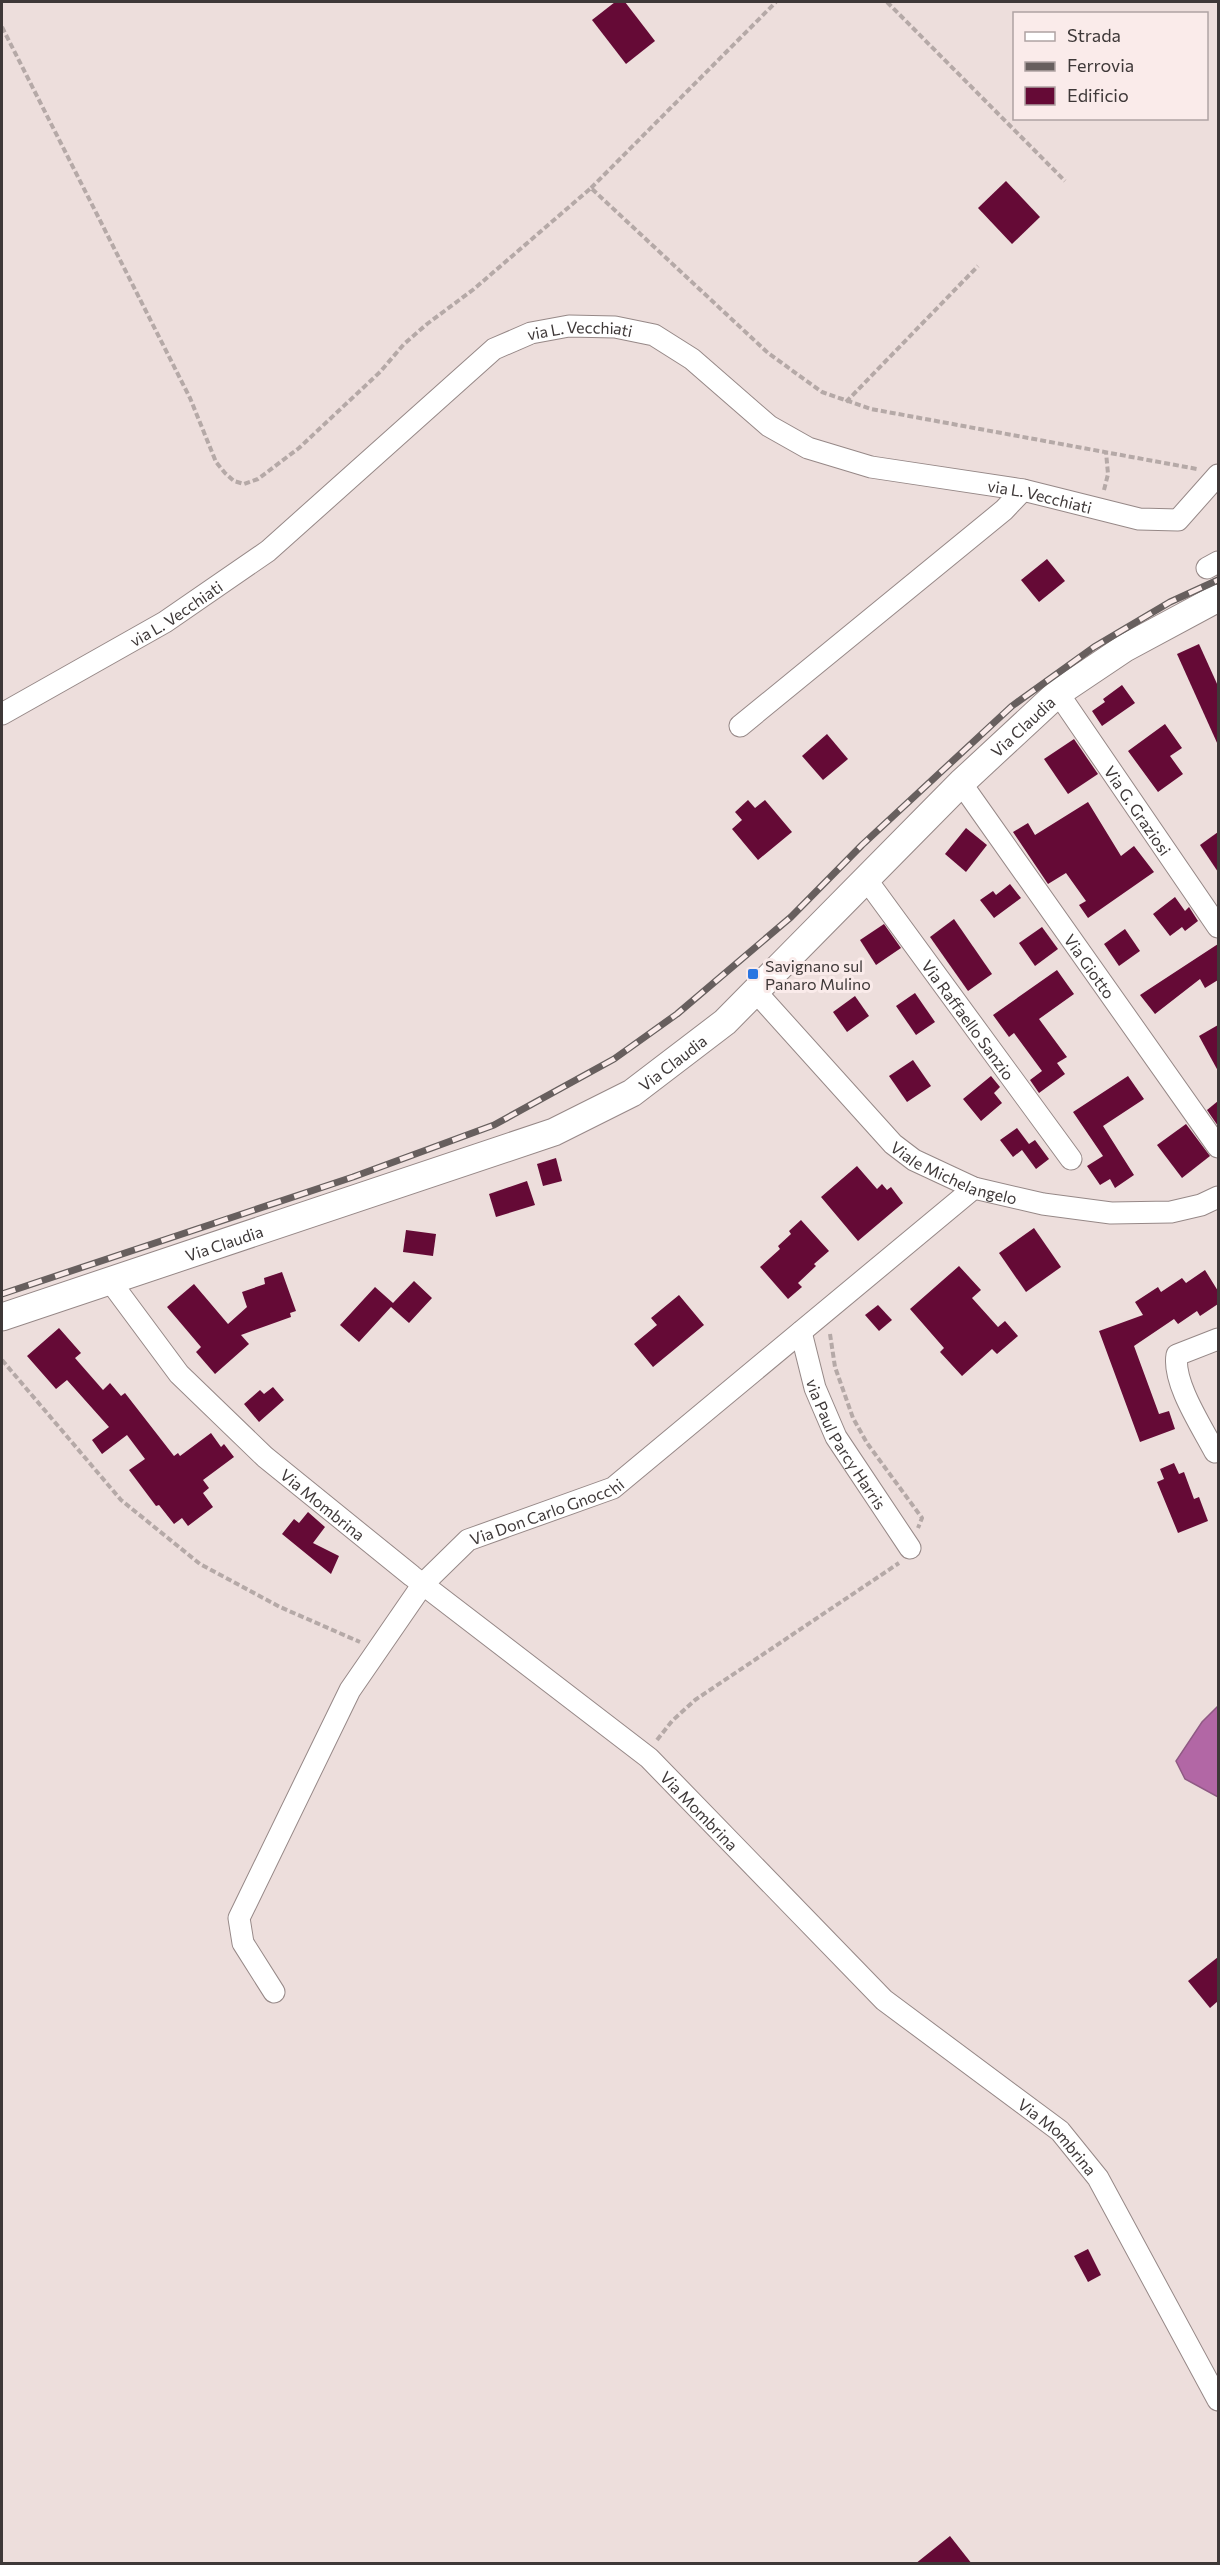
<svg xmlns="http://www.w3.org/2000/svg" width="1220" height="2565" font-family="Commissioner,sans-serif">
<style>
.water{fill:#b267a5;stroke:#8f5984;stroke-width:1.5}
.building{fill:#650a36}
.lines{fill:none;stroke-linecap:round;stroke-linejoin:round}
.minor-casing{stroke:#968887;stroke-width:23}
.major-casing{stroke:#968887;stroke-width:29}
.path{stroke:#b5a9a7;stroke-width:4;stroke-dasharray:6 3;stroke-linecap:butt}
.minor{stroke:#fff;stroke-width:21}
.major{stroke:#fff;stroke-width:27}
.rail-casing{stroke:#675f5e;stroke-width:7}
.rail{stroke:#faebea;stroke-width:4.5;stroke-dasharray:14;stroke-linecap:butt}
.poi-dot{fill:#2a75e1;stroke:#faebea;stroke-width:2}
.labels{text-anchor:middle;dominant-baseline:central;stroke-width:6;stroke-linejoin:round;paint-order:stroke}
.street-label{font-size:16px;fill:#3e3838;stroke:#faebea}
.poi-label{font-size:16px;fill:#3e3838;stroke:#faebea;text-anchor:start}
</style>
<rect width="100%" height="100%" fill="#eddedc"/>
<path class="water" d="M1218 1706V1797L1185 1779 1176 1761 1202 1722Z"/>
<g class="building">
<path d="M615 2H625L655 41 626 64 592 20Z"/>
<path d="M1006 181 1040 217 1012 244 978 208Z"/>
<path d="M1047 559 1065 581 1039 602 1021 580Z"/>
<path d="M1199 644 1218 686V745L1177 654Z"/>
<path d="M1122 685 1135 703 1102 726 1092 711 1105 702 1103 699Z"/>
<path d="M1165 724 1182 748 1170 756 1183 774 1158 792 1128 751Z"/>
<path d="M827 734 848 759 823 780 802 756Z"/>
<path d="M1074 739 1098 774 1068 794 1044 759Z"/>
<path d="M748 800 755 808 765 800 792 832 758 860 732 829 742 820 735 812Z"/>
<path d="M1088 802 1121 856 1134 846 1154 872 1088 918 1079 905 1086 901 1066 873 1048 884 1013 832 1028 823 1035 835Z"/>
<path d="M966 828 987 845 966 872 945 854Z"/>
<path d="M1218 832V872L1200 845Z"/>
<path d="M1010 884 1021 898 994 918 980 900 993 891 996 895Z"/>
<path d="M1175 897 1185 911 1189 907 1198 921 1185 931 1182 927 1170 936 1153 914Z"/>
<path d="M954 919 992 974 968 991 930 937Z"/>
<path d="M884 924 901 948 876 965 860 940Z"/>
<path d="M1042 927 1058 949 1035 966 1019 943Z"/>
<path d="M1125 929 1140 951 1119 966 1104 944Z"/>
<path d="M1218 944V980L1205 988 1200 979 1155 1014 1140 995Z"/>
<path d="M1057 970 1074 994 1039 1019 1067 1057 1057 1063 1065 1074 1039 1093 1030 1080 1042 1071 1014 1033 1009 1037 993 1015Z"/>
<path d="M915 993 935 1022 916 1035 896 1006Z"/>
<path d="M855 996 869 1016 847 1032 833 1012Z"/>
<path d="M1218 1025V1071L1199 1036Z"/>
<path d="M913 1060 931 1086 907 1102 889 1076Z"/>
<path d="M991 1076 1000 1087 994 1093 1002 1103 981 1121 963 1099Z"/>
<path d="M1128 1076 1144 1099 1103 1126 1134 1175 1115 1188 1110 1179 1100 1185 1087 1166 1103 1156 1073 1112Z"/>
<path d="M1218 1101V1126L1207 1110Z"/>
<path d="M1186 1124 1210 1156 1182 1178 1157 1145Z"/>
<path d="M1017 1128 1029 1144 1035 1140 1049 1159 1036 1169 1022 1150 1013 1157 1000 1140Z"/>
<path d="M556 1158 562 1181 543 1186 537 1164Z"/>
<path d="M857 1166 877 1189 882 1184 887 1190 891 1187 903 1203 858 1241 821 1197Z"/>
<path d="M527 1181 535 1205 496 1217 489 1194Z"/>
<path d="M801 1220 829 1251 814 1264 816 1266 798 1283 802 1287 788 1299 760 1267 780 1249 778 1246 791 1234 789 1231Z"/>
<path d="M1034 1228 1061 1267 1026 1292 999 1253Z"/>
<path d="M406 1230 436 1234 433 1256 403 1252Z"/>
<path d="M959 1266 981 1290 972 1298 998 1327 1005 1321 1018 1336 997 1354 992 1349 962 1376 940 1352 944 1348 910 1309Z"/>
<path d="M1205 1270 1218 1291V1304L1200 1316 1197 1311 1178 1324 1174 1319 1134 1346 1159 1414 1169 1411 1175 1429 1140 1442 1099 1331 1143 1315 1135 1302 1158 1287 1161 1292 1182 1278 1186 1283Z"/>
<path d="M282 1272 296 1311 290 1313 291 1317 241 1335 249 1344 215 1374 196 1352 201 1347 167 1307 194 1284 228 1324 247 1307 242 1292 265 1284 264 1278Z"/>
<path d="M414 1281 432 1298 409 1323 391 1307 359 1342 340 1325 375 1287 393 1303Z"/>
<path d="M679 1295 704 1325 653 1367 634 1344 657 1325 651 1318Z"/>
<path d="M878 1305 892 1320 879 1331 865 1315Z"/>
<path d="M59 1328 81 1353 75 1358 103 1390 110 1383 121 1396 125 1393 174 1456 178 1453 180 1456 211 1433 221 1447 224 1444 234 1457 203 1480 209 1488 203 1493 213 1507 188 1526 182 1518 174 1524 159 1505 156 1506 129 1470 145 1459 127 1435 102 1454 92 1440 109 1427 67 1380 56 1389 27 1356Z"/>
<path d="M273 1387 284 1400 259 1422 244 1404 260 1390 264 1394Z"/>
<path d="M1174 1463 1179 1474 1184 1472 1194 1499 1199 1497 1208 1521 1178 1533 1157 1482 1164 1479 1160 1469Z"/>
<path d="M308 1512 325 1527 313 1543 339 1556 331 1574 282 1534 294 1519 299 1523Z"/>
<path d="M1218 1957V2001L1210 2008 1188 1981Z"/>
<path d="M1088 2249 1101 2275 1088 2282 1074 2256Z"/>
<path d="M950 2536 972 2564H915Z"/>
</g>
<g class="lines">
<defs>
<g id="minor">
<path d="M1207 568 1218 562"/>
<path id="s1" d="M1058 693 1218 927"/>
<path id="s2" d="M2 714 165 622 268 551 494 349 531 333 569 326 615 327 654 335 692 359 769 426 808 448 871 467 1023 490 1139 519 1178 520 1218 475"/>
<path d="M740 726 1004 510 1023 490"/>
<path id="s3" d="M961 783 1218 1147"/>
<path id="s4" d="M866 879 1071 1159"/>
<path id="s5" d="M756 992 893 1144 914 1160 974 1188 1043 1204 1111 1213 1171 1212 1201 1205 1218 1197"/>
<path id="s6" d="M110 1281 179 1374 265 1457 412 1576 649 1758 884 2000 1060 2131 1098 2178 1218 2400"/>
<path id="s7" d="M801 1332 815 1388 836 1437 910 1548"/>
<path d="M1215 1452C1202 1427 1172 1382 1177 1355L1218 1339"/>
<path id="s8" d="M274 1992 243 1943 239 1918 350 1690 423 1584 468 1540 613 1488 974 1188"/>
</g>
<g id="major">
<path id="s9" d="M2 1317 554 1132 632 1093 725 1022 961 783 1058 693 1125 648 1218 598"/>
</g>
</defs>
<use href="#minor" class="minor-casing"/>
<use href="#major" class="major-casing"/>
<g class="path">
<path d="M887 2 1065 181"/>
<path d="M2 27 190 398 216 462 225 473 234 481 244 484 258 479 299 448 380 372 404 344 427 324 474 289 591 188 768 353 822 392 871 409 1197 469"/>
<path d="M591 188 776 2"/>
<path d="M846 402 978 266"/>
<path d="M1104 490 1108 474 1106 452"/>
<path d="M830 1334 835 1367 853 1418 867 1443 922 1518 918 1528"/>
<path d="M2 1360 121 1500 200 1564 280 1607 360 1642"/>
<path d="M657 1740 672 1721 695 1700 899 1563"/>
</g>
<use href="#minor" class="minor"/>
<use href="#major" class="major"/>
<defs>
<path id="rail" d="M2 1294 353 1177 494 1125 614 1059 677 1014 791 917 862 845 1012 706 1094 647 1170 602 1218 580"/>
</defs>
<use href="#rail" class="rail-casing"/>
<use href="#rail" class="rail"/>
</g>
<rect class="poi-dot" x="747" y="968" width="12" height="12" rx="3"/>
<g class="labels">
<g class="street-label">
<text stroke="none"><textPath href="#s2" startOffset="705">via L. Vecchiati</textPath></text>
<text stroke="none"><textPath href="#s2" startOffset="1209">via L. Vecchiati</textPath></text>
<text stroke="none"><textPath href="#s2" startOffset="201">via L. Vecchiati</textPath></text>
<text stroke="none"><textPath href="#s9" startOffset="1206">Via Claudia</textPath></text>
<text stroke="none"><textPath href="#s1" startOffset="142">Via G. Graziosi</textPath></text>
<text stroke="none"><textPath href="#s3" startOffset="224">Via Giotto</textPath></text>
<text stroke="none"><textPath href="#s4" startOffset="174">Via Raffaello Sanzio</textPath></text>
<text stroke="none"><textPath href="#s9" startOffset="720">Via Claudia</textPath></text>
<text stroke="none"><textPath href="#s5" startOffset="273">Viale Michelangelo</textPath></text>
<text stroke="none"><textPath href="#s9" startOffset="234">Via Claudia</textPath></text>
<text stroke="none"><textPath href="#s7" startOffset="122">via Paul Parcy Harris</textPath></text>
<text stroke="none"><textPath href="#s6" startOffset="310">Via Mombrina</textPath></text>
<text stroke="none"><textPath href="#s8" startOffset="612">Via Don Carlo Gnocchi</textPath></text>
<text stroke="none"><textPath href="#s6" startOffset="796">Via Mombrina</textPath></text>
<text stroke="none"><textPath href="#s6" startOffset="1282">Via Mombrina</textPath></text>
</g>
<g class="poi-label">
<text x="765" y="965">Savignano sul<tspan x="765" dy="18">Panaro Mulino</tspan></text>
</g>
</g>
<rect width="1220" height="2565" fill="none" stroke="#3e3838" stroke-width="6"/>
<rect x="1013" y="12" width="195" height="108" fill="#faebea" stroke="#afa3a3" stroke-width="1.5"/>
<rect x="1025" y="32" width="30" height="9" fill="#ffffff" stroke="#afa3a3" stroke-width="1.5"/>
<text x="1067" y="42" font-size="18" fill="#3e3838">Strada</text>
<rect x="1025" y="62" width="30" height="9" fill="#675f5e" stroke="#afa3a3" stroke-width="1.5"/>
<text x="1067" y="72" font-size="18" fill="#3e3838">Ferrovia</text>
<rect x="1025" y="87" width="30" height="18" fill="#650a36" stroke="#afa3a3" stroke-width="1.5"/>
<text x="1067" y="102" font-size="18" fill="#3e3838">Edificio</text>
</svg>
